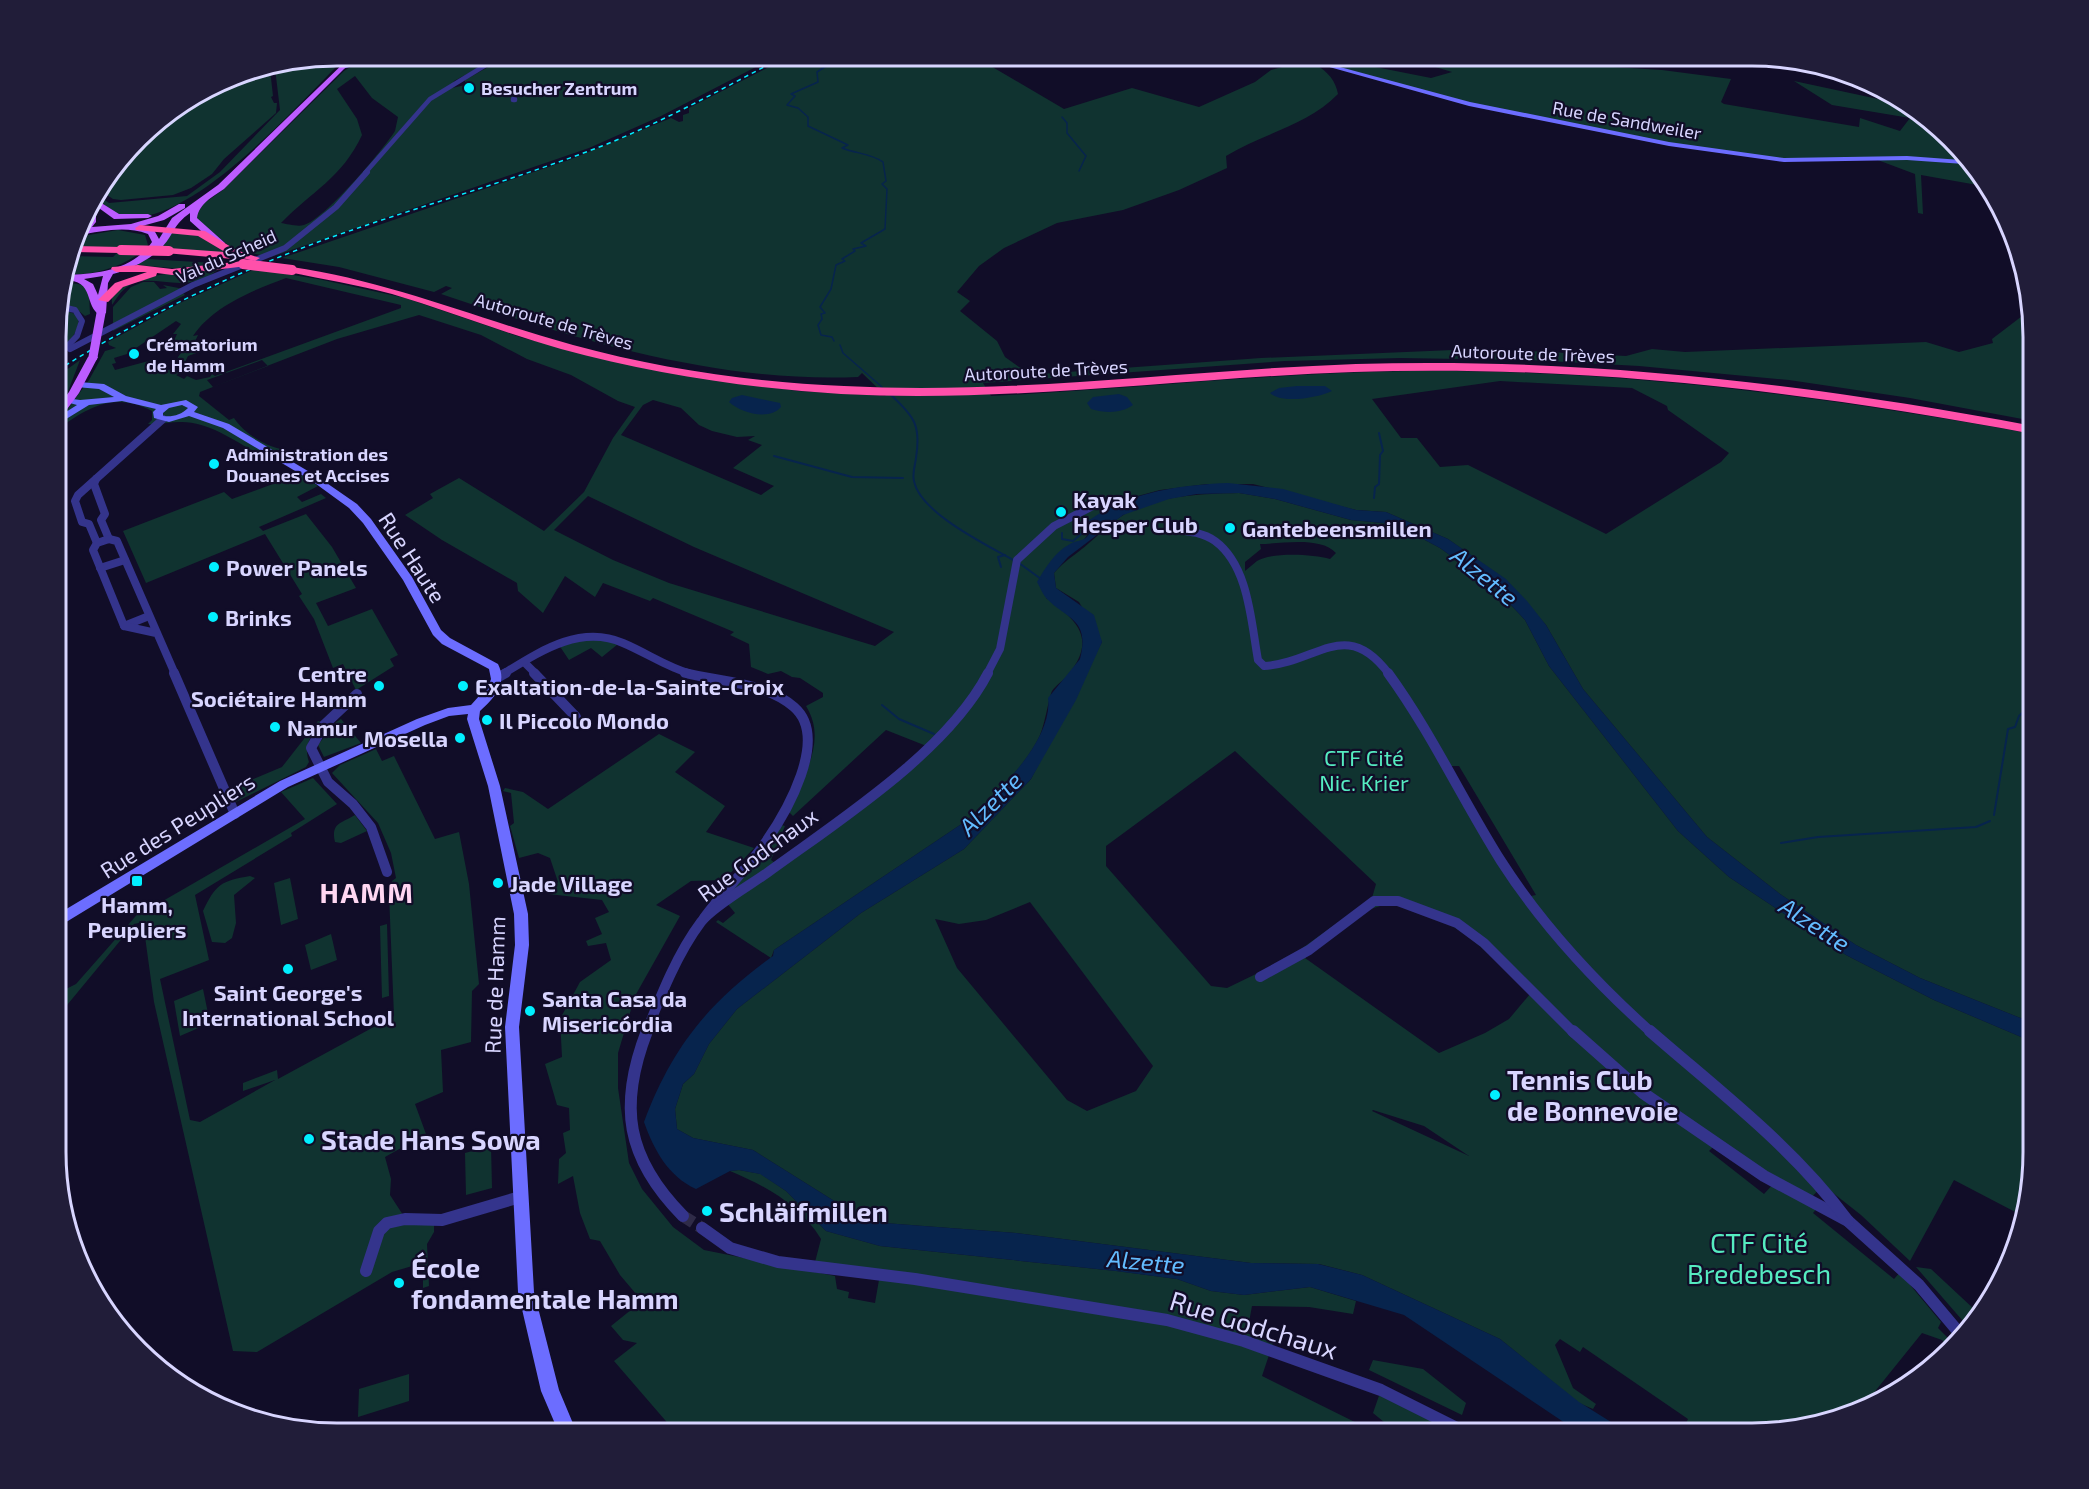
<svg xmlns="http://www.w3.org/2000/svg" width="2089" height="1489" font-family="'Exo 2',sans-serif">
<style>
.green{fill:#103330;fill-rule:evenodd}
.water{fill:#07244d}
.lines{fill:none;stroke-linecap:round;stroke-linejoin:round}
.stream-far1{stroke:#07244d;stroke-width:1.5}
.stream{stroke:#07244d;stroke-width:2}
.street-tunnel{stroke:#2f2b48;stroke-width:12;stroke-dasharray:12 6;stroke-linecap:butt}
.street-far4{stroke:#34348c;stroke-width:4.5}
.street-far3{stroke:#34348c;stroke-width:6}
.street-far2{stroke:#34348c;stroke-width:8}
.street-far1{stroke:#34348c;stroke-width:10}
.street{stroke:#34348c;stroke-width:12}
.secondary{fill:#6c6dff;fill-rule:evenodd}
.primary{fill:#bc5cff;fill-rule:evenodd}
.highway{fill:#ff50aa;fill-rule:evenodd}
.rail{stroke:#01efff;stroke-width:1.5;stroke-dasharray:4.5 4;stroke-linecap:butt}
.primary-bridge{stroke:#bc5cff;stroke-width:9}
.highway-bridge{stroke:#ff50aa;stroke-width:10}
.poi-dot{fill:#01efff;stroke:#110d28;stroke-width:2}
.labels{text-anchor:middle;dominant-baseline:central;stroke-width:4.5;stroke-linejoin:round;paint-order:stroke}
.far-poi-label{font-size:18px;font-weight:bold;fill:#d8d5ff;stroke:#110d28;text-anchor:start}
.far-street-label{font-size:18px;fill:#d8d5ff;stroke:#110d28}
.poi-label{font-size:22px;font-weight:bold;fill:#d8d5ff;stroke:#110d28;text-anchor:start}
.street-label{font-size:22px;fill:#d8d5ff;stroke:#110d28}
.park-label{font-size:22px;fill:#55ebc0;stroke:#110d28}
.water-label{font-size:24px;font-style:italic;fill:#63bcff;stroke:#110d28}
.near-poi-label{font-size:27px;font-weight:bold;fill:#d8d5ff;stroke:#110d28;text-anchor:start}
.near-park-label{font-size:27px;fill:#55ebc0;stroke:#110d28}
.near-street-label{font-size:27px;fill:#d8d5ff;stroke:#110d28}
.district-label{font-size:28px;font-weight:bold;letter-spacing:1.5px;fill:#ffd7f2;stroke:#110d28}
.rim{fill:none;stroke:#d8d5ff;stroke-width:3}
</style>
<rect width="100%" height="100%" fill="#110d28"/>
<g class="green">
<path d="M337 56H347C302 100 189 231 122 216 110 213 105 204 96 198L98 195 109 203 187 196 220 172 280 110 275 68Z"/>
<path d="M360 56H495L488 61H363L358 60Z"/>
<path d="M501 56H777L661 116 589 148 271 257 234 250 197 219 196 216 203 204 223 190 344 71 355 64H474L480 67 454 81 452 88 465 85V80L490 66ZM355 76 372 98 398 117 395 131C383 150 324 220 304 225 298 227 287 224 281 223 312 191 342 178 362 135L357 119 337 89Z"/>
<path d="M790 56H1020L989 65 1064 109 1132 88 1199 107 1255 82 1271 70 1297 63 1281 56C1304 56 1334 68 1338 94 1307 126 1263 133 1226 156L1227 168 1179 190 1123 210 1057 223 1004 248 979 266 957 292 970 301 960 311 997 341 1005 357 1019 367 1040 374 1261 358 1453 350H1508L1626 356 1652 349 1685 352 1926 342 1959 352 1993 343 1992 339 2030 310 2033 319V421L1910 398 1789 380 1639 366 1530 360 1400 358 1285 361 983 383 991 396C1131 389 1271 373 1411 371 1621 369 1827 397 2033 434V1023L1920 978 1856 945 1780 894 1707 837 1583 689 1546 625 1506 580 1448 539 1386 512 1356 510 1253 484H1207L1160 490 1134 497 1088 521 1086 519 1078 523 1090 532 1082 542C1054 545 1053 575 1046 598 1077 620 1097 638 1069 674 1064 680 1056 685 1052 691 1049 697 1045 724 1040 735 1026 766 991 799 966 821L774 950 771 958 716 922 718 920 723 923 735 913 722 897 781 825 785 826 771 860 778 865 929 747 886 730 793 816 788 811C803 777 828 741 806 706L823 697V693L800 678 792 677 781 671 768 674 751 667 749 644 730 635 734 632 653 598 650 601 603 583 595 597 565 576 543 613 518 591 517 583 442 540 405 515 433 498 430 494 459 478 544 531 584 492 613 438 635 407 618 401 571 375 527 359 481 335 419 315 337 339 200 392 199 396 229 420 234 418C243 432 264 446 281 449L265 458C241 445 210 421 180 422 169 422 160 425 148 424L152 420V411C115 392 90 406 58 429V422L89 380 105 351 116 348 109 345 108 342 180 303 255 269 318 279 405 298 523 338 643 368 797 391 886 396 862 373 858 377C714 383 575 339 441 294L452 288 446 286 434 292 339 267 282 258 569 160 671 118 679 122 683 121V115L689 113V108ZM286 278 401 305V308L215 376 212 374 210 377 196 380 187 376 184 379 176 375 186 370 182 368 188 356 205 350H191L198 335 193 336C213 306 254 290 286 278ZM176 321 181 324 173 334H177L171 347 187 345 178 357 176 369 159 371 156 359 115 370 112 364 116 363 114 358 140 350 136 348ZM262 360 268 366 213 387 207 380ZM1500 381 1632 388 1667 406 1668 410 1729 453 1721 462 1606 534 1468 465 1440 467 1417 438H1401L1372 399ZM653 400 681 408 699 425 712 431 737 437 755 436 748 440 762 445 733 468 774 486 761 495 621 435 643 405ZM588 496 694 547 894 632 875 646 669 583 613 560 554 530Z"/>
<path d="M1399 56H1667L1612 62 1614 67 1662 70 1731 79 1721 102 1724 104 1859 127 1860 118 1900 131 1910 118 1832 105 1794 81 1906 105 1923 114 1983 186 1921 175 1923 214 1918 213 1915 174 1875 159H1780L1655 141 1491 108 1311 61 1315 57 1330 58 1431 78 1452 72Z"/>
<path d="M270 69 273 96 271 97 274 103H277L276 113 224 159 212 174 191 188 173 195 121 200 113 199 101 191 151 126 230 77Z"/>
<path d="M118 230 145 235 148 245C128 267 94 275 66 275L71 256 113 257 117 253 73 251H119L123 247H77L73 250 77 237Z"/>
<path d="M170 232 198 236 226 251 222 253 161 248Z"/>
<path d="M147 259 214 263 184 269 136 265Z"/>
<path d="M220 268C185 299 151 269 127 287 121 291 116 299 112 305 112 300 111 295 114 291 128 274 197 271 220 268Z"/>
<path d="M64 282 84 285 89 294 90 314 85 316 74 307 58 302Z"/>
<path d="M143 282H154L160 289 167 288 163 285 189 290 183 293 185 295 113 331V307L131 287Z"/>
<path d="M58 308 78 315C81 331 69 342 58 352 58 342 68 334 66 324 66 316 60 313 58 308Z"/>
<path d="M80 360 67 394 58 403V376Z"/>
<path d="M300 474 318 486 297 497 302 502 321 494 326 498 259 527 263 531 306 514 332 547 356 588 316 603 328 626 372 609 398 655 390 659 394 666 356 690 343 664 333 668 314 619 299 596 302 594 265 534 146 583 123 531 224 492 232 499Z"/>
<path d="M1239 493 1275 499 1351 520 1383 523 1408 531 1440 548 1494 587 1525 620 1549 666 1678 831 1729 877 1846 955 1934 1000 2033 1042V1170L2021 1231 1991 1294 1975 1323 1969 1328 1916 1267 1931 1269 1975 1310 2021 1215 1954 1180 1910 1261 1861 1215 1823 1185 1809 1200 1819 1206 1813 1213 1894 1279 1902 1270 1906 1280 1941 1322 1938 1328 1952 1342 1947 1346 1942 1340 1922 1333 1868 1400 1873 1405 1752 1433H1692L1684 1428 1688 1419 1583 1347 1580 1352 1560 1339 1555 1345 1573 1388 1596 1404 1593 1409 1579 1403 1500 1339 1362 1275 1319 1264 1251 1263 1016 1233 884 1223 855 1214 753 1150 693 1138 677 1129 675 1109 683 1084 694 1074 709 1044 737 1009 861 913 964 849 1031 779 1102 642 1079 602 1056 588 1054 573C1065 560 1077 554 1089 543 1101 533 1111 522 1125 514 1159 495 1200 494 1239 493ZM1260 544C1281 544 1320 536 1336 553L1330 559C1312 554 1272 552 1257 561 1253 564 1249 568 1245 571V562L1261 549ZM1235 751 1376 884 1372 898 1287 959 1227 988 1211 986 1106 866V846ZM1449 766H1459L1536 895 1526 897ZM1030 902 1153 1066 1136 1091 1087 1111 1067 1100 957 968 935 919 959 924 986 920ZM1386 904C1449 909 1488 952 1530 994L1509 1019 1485 1033 1439 1053 1305 958 1368 910ZM1373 1110 1424 1126 1469 1156 1372 1111ZM1715 1145 1775 1182 1764 1194 1709 1151Z"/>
<path d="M587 638 609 640 618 644 602 657 591 648 569 660 559 645Z"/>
<path d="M341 719 361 743 324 757 318 745 335 723Z"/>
<path d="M318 721 322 722C311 736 303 744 309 762L306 767 236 802 230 789 282 767Z"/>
<path d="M659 734 695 752 675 772 725 806 706 832 754 848 724 880 691 881 656 905 680 916 635 996 618 1053V1088L629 1163 642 1189 673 1227 704 1250 835 1276 837 1289 849 1292 848 1298 875 1303 880 1274 814 1266 821 1239C800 1205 766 1186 730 1171L739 1170 761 1174 786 1191 826 1231 880 1246 1116 1271 1177 1279 1211 1291 1244 1295 1310 1287 1356 1301 1353 1314 1309 1307 1252 1306 1247 1333 1273 1343 1262 1376 1377 1433H667L671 1427 614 1361 637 1343 623 1340 611 1326 642 1301 620 1275 600 1241 590 1239 580 1213 573 1176 558 1184 559 1159 566 1153 563 1133 570 1130 569 1108 557 1105 545 1064 562 1057 560 1019 580 982 611 960 606 943 588 946 586 941 602 934 595 918 609 912 602 900 548 894 558 882 550 858 538 853 519 858 510 826 514 823 511 793 503 791 505 788 523 792 548 809Z"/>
<path d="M376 749 382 761 394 756 435 839 459 832 469 884 479 984 472 991 471 1042 441 1050 443 1092 415 1104 426 1134 385 1157 391 1179 390 1195 405 1218 434 1221V1232L427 1244 429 1286 423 1288V1267L419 1268V1264L392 1272 257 1352 233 1351 154 1002 143 922 134 924 58 1016V993L76 984 149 901V909L305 819 281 792 313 778 337 804 291 833 292 836 195 895 209 960 160 979 190 1120 200 1122 275 1080 243 1091V1083L277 1070 278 1079 394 1016 389 894 392 881 396 878 391 853 378 823 332 773 340 765Z"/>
<path d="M355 815 367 831 341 843 335 842C331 823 340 824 355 815Z"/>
<path d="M250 876 255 878 234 895 236 923 232 938 225 943 212 942 203 911C216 884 221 881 250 876Z"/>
<path d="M290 878 298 919 281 925 274 883Z"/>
<path d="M387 924 389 996 382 998 380 926Z"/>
<path d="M331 934 337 960 311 970 305 945Z"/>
<path d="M203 989 210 1023 180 1036 174 1001Z"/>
<path d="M491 1146 492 1188 466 1195 465 1153Z"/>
<path d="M1373 1360 1423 1369 1466 1403 1462 1415 1369 1370Z"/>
<path d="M409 1374V1401L358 1417 359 1389Z"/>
<path d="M1381 1390 1467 1433H1391L1384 1422 1373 1413Z"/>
</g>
<g class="water">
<path d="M1297 386H1325L1332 391C1318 398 1281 404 1270 393L1279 388Z"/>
<path d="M1119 394 1127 397 1133 405C1120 414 1105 413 1091 409L1087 403 1093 397Z"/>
<path d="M742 395 780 403 781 407C769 421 741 413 729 402L732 398Z"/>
<path d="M1228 483 1283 489 1356 510 1386 512 1448 539 1506 579 1527 601 1546 625 1583 689 1707 837 1780 894 1856 945 1920 978 2033 1023V1042L1934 1000 1846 955 1729 877 1678 831 1549 666 1525 620 1494 587 1440 548 1408 531 1383 523 1351 520 1275 499 1239 493 1197 494 1169 499 1123 515 1068 557 1054 573 1056 588 1094 615 1102 642 1076 700 1031 779 964 849 861 913 737 1009 709 1044 694 1074 683 1084 675 1109 677 1129 693 1138 753 1150 855 1214 884 1223 1016 1233 1251 1263 1318 1264 1362 1275 1500 1339 1579 1402 1611 1422 1621 1433H1580L1404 1315 1310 1287 1244 1295 1211 1291 1177 1279 1116 1271 880 1246 826 1231 786 1191 760 1174 739 1170 730 1171 696 1189C668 1176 654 1150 644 1122 672 1047 709 1002 773 956L774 950 966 821C995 796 1054 740 1048 698L1080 659C1090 619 1068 620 1047 599 1043 595 1040 587 1037 582 1045 568 1055 552 1070 544 1078 539 1085 543 1090 532L1086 529 1088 521C1129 492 1179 485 1228 483Z"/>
</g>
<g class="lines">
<g class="stream-far1">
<path d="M1062 117 1067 123V133L1086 156 1079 171"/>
<path d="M834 341 832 337 821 335 818 325 822 319 821 314 825 313 820 307 831 289 836 265 845 261 842 259 855 251 853 249 866 246 861 243 885 229 887 189 882 184 886 181 883 162C870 153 857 154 842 148L848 145 808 126V117L798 108 787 105 795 96 791 94 818 82 817 72 834 61 847 56"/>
<path d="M840 345 843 353 882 387"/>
</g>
<g class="stream">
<path d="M891 395C915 417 921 426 916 458 915 466 912 474 914 481 920 513 987 545 1013 560"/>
<path d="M774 456 852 477 903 478"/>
<path d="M1374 498 1375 487 1379 484 1380 455 1383 451 1379 433"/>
<path d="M1062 533V539L1073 541 1087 529"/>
<path d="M1019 563 1041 579"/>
<path d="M1001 567 998 557 1005 555"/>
<path d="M882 705 899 719 934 734"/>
<path d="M1994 815 2008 729 2015 727 2019 716 2033 703"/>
<path d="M1781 843 1818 837 1976 827 1990 821"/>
</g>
<path class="street-tunnel" d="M683 1216 702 1228"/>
<g class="street-far4">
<rect x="513" y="99" width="2" height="1"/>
<path d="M365 173 430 99 494 60"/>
</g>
<g class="street-far3">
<path d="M58 306 75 310 82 321 77 336 58 356"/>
<path d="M70 349 193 285 285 248 336 207 367 172"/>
</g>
<g class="street-far2">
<path d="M96 479 94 484 105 514 101 520 109 539"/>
<path d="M1171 529C1186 531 1202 532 1215 541 1249 566 1251 622 1258 660L1264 666C1317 663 1346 616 1389 674"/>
<path d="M97 543 89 524 82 522 75 501 78 495 163 419"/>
<path d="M100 568 125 560"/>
<path d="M124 626 149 616"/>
<path d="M156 633 124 626 93 550 97 543 109 539 117 541 175 674"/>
<path d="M524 662 536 674"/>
<path d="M503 674C539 652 580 624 623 643 647 653 666 667 691 674"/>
<path d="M987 674 1000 649 1017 560 1054 526 1091 507"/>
</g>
<g class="street-far1">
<path d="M174 673 235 814"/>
<path d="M534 673 576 717"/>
<path d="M685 673C720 682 765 682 794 707 830 738 786 813 765 843 746 870 723 892 704 918"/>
<path d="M1388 673C1431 732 1462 799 1501 861 1542 925 1595 982 1652 1033"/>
<path d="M497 678 506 673"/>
<path d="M357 694 324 725 311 748 328 782 353 804 371 827 387 872"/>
<path d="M1260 977 1309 950 1374 901H1398L1457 923 1484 943 1574 1033"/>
<path d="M646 1033C661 995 677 954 701 922 712 907 750 885 767 873 838 821 947 752 988 673"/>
</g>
<g class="street">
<path d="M647 1031C618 1106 626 1158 683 1216"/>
<path d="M1573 1031 1643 1093 1764 1176 1848 1221 1919 1285 1961 1335"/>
<path d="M1650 1031C1720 1092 1792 1146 1848 1221"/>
<path d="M702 1228 730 1248 778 1262 915 1279 1167 1320 1244 1341 1381 1390 1467 1433"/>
<path d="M366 1271 379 1231 387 1223 405 1219 442 1220 520 1197"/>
</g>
<g class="secondary">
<path d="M495 56H501L496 61 484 65 360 64 342 69 339 67 360 60 484 61Z"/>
<path d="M1290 56H1299L1470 102 1669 142 1784 158 1907 156 1961 160 1964 164 1907 160 1784 162 1669 146 1469 106Z"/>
<path d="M79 382 104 384 126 396 161 405 186 400 198 407 194 412 229 424 318 477 357 504 371 519 412 577 441 630 450 638 498 664C508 684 494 698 480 711L479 719 500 786 528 914 529 945 519 1027 534 1292 559 1390 577 1433H559L541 1391 518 1292 505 1027 515 945 514 914 488 786 467 719 468 714 449 716 425 725 288 787 58 927V914L280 781 417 719 448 708 471 705 489 685 491 679 489 669 442 644 433 635 403 580 363 523 349 508 312 481 223 428 189 416 169 422 154 418 153 412 156 409 122 401 89 405 58 424V417L77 405 66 402V398L80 400 114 397 99 389 76 387V383ZM182 405 188 408C181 415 173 417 163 416V413L169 408Z"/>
</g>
<g class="primary">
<path d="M351 56H357L224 189C212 197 199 204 197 218L225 243V247H219L190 221V213C173 225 174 234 163 246 150 260 131 269 113 274L108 283 106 313 101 316C83 306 96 280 64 280L66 275C97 274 133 270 152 242L148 234C123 225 102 232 78 235L79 230 88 222 86 211 90 206 96 212V222L92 227 131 224 158 216 179 204H185V208L164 220 142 226 154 230 159 239 172 218 218 185ZM103 276 98 295 93 284 84 279Z"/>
<path d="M95 199 119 214H148L152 216 148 218 114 219 92 203Z"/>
<path d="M93 354 98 357 79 393 62 416 58 417V407L69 392 88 357Z"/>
</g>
<g class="highway">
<path d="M90 208 86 223 81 226 85 212Z"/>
<path d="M140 225 205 231 236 250 260 258 255 261 238 257 233 259 165 253 164 251 169 248 225 252 198 236 136 230 135 228Z"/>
<path d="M75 246 121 247 126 250 121 253 74 252Z"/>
<path d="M243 261 247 262V266L172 275 157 273 156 276 123 287 108 302 98 300 115 283 147 272H116L111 269 112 267 138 265 172 269Z"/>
<path d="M292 267C389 281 478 319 573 345 660 369 753 382 844 386 1015 395 1185 370 1356 364 1584 357 1809 384 2033 426V434C1809 392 1583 364 1354 372 1183 378 1012 403 841 394 747 388 652 374 561 349 504 333 449 311 392 294 358 285 323 279 288 272V268Z"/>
</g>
<path class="rail" d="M58 370C141 318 227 276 318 242 412 208 509 182 602 146 665 121 725 87 785 56"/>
<path class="primary-bridge" d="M93 357 101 313"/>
<g class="highway-bridge">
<path d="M121 250 169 251"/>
<path d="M243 264 292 270"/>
</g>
</g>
<g class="poi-dot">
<circle cx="469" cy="88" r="6"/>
<circle cx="134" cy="354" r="6"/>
<circle cx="214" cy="464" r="6"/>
<circle cx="1061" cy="512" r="6"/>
<circle cx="1230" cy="528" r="6"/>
<circle cx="214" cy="567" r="6"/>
<circle cx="213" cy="617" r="6"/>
<circle cx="379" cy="686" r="6"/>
<circle cx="463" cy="686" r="6"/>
<circle cx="487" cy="720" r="6"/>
<circle cx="275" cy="727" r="6"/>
<circle cx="460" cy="738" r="6"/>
<rect x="131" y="875" width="12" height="12" rx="3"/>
<circle cx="498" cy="883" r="6"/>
<circle cx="288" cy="969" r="6"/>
<circle cx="530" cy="1011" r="6"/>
<circle cx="1495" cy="1095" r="6"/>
<circle cx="309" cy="1139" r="6"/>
<circle cx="707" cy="1211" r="6"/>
<circle cx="399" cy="1283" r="6"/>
</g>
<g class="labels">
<g class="far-poi-label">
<text x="481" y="88">Besucher Zentrum</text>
<text x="146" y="344">Crématorium<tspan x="146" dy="21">de Hamm</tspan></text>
<text x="226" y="454">Administration des<tspan x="226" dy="21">Douanes et Accises</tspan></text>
</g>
<g class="far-street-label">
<text transform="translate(1627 120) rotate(10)">Rue de Sandweiler</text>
<text transform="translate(226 256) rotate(-24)">Val du Scheid</text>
<text transform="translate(554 321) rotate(16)">Autoroute de Trèves</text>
<text transform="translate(1533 353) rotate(2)">Autoroute de Trèves</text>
<text transform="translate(1046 370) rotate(-3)">Autoroute de Trèves</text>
</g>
<g class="poi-label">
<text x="1073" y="499">Kayak<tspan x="1073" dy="25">Hesper Club</tspan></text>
<text x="1242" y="528">Gantebeensmillen</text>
<text x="226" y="567">Power Panels</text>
<text x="225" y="617">Brinks</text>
<text x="367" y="673" text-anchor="end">Centre<tspan x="367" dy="25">Sociétaire Hamm</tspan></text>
<text x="475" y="686">Exaltation-de-la-Sainte-Croix</text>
<text x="499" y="720">Il Piccolo Mondo</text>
<text x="287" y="727">Namur</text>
<text x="448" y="738" text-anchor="end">Mosella</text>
<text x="510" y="883">Jade Village</text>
<text x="137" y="904" text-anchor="middle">Hamm,<tspan x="137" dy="25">Peupliers</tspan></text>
<text x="288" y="992" text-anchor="middle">Saint George's<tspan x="288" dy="25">International School</tspan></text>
<text x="542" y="998">Santa Casa da<tspan x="542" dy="25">Misericórdia</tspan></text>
</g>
<g class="street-label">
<text transform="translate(413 557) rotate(57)">Rue Haute</text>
<text transform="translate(177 825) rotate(-32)">Rue des Peupliers</text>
<text transform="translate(757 854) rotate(-36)">Rue Godchaux</text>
<text transform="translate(494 985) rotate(-88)">Rue de Hamm</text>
</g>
<g class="park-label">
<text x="1364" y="757">CTF Cité<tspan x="1364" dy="25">Nic. Krier</tspan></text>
</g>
<g class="water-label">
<text transform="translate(1485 576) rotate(39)">Alzette</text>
<text transform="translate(990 803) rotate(-45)">Alzette</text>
<text transform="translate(1815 924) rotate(33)">Alzette</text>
<text transform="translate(1146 1261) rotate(5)">Alzette</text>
</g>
<g class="near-poi-label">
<text x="1507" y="1079">Tennis Club<tspan x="1507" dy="31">de Bonnevoie</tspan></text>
<text x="321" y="1139">Stade Hans Sowa</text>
<text x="719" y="1211">Schläifmillen</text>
<text x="411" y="1267">École<tspan x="411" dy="31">fondamentale Hamm</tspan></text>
</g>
<g class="near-park-label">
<text x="1759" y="1242">CTF Cité<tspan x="1759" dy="31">Bredebesch</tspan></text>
</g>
<g class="near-street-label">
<text transform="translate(1254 1324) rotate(17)">Rue Godchaux</text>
</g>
<g class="district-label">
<text x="367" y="892">HAMM</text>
</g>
</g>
<path d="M0 0H2089V1489H0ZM337 66H1752A271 271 0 0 1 2023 337V1152A271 271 0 0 1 1752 1423H337A271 271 0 0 1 66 1152V337A271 271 0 0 1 337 66Z" fill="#211d39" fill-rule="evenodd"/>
<path class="rim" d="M337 66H1752A271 271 0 0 1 2023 337V1152A271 271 0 0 1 1752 1423H337A271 271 0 0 1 66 1152V337A271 271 0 0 1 337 66Z"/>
</svg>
